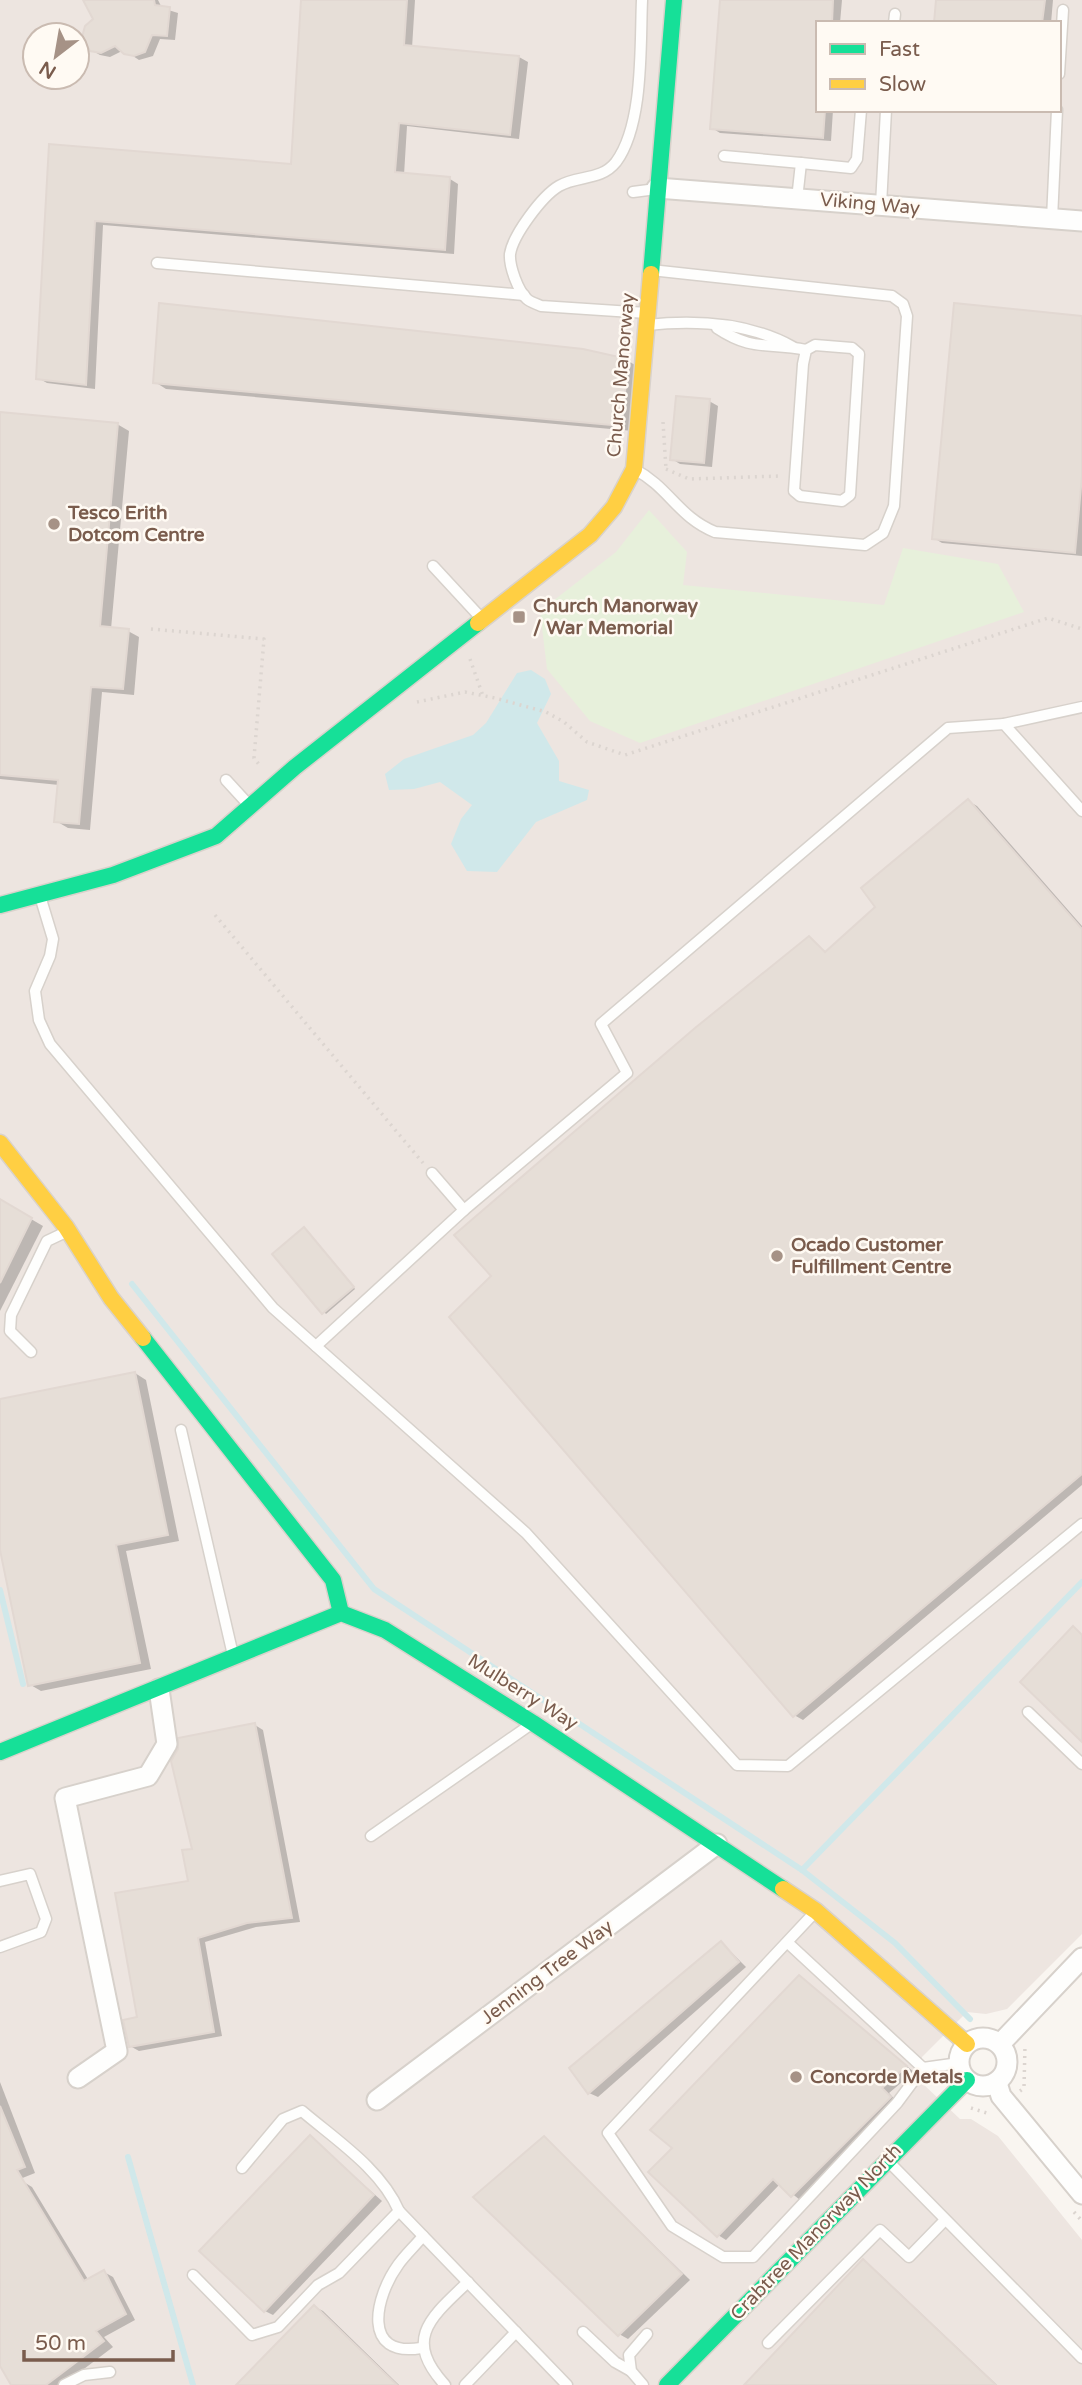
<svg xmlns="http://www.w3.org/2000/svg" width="1082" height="2385" font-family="'Varela Round',sans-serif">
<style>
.industrial{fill:#ede5e0;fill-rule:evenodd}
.green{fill:#e7f0db}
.water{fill:#d0e8ea}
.shadow{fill:#0003}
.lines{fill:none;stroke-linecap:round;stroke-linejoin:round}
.stream{stroke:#d0e8ea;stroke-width:6}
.building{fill:#e6ded7;stroke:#e2d8d2;stroke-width:2}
.lane-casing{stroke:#d7d1cb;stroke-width:13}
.street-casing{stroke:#d7d1cb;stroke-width:23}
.fast-casing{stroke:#d9d2cb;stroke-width:19}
.slow-casing{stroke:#d9d2cb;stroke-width:19}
.path{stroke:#dcd5d0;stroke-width:3.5;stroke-dasharray:2 5;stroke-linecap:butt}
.lane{stroke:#fefefd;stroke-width:10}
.street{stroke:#fefefd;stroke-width:19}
.fast{stroke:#16e098;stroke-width:16}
.slow{stroke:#ffcf43;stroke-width:16}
.poi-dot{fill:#a69286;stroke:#fffaf3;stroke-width:2.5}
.labels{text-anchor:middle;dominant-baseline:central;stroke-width:5;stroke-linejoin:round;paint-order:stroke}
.street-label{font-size:19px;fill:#7a5c4d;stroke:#fffaf3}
.poi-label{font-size:19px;font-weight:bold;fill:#7a5c4d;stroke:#fffaf3;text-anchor:start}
</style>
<rect width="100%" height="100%" fill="#f9f5f0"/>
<path class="industrial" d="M0 0H1082V1934L1007 2009 986 2014 967 2012 922 2057V2083L960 2119H971L998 2136 1082 2240V2385H0ZM818 23H1059V110H818ZM35 35H77V77H35Z"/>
<path class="green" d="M649 510 687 552 683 585 884 605 903 548 998 564 1024 612 640 743 590 721 547 669 540 611 616 552Z"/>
<path class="water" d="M531 670 545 679 551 694 537 723 559 761V781L589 790 587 800 536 822 497 872 467 871 451 844 461 819 472 805 440 782 414 789 389 790 385 774 404 759 473 735 486 723 517 673Z"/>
<g class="shadow">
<path d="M88 0H158L162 8 178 13 175 40 160 39 153 56 139 60 124 50 110 57 100 55 91 50 95 19Z"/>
<path d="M303 0H415L412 48 519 57 528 62 519 139 407 126 404 175 450 179 458 184 454 254 103 225 95 389 47 383 38 378 51 146 292 166Z"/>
<path d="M721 0H842L840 23H818V110H833L831 141 720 133 712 128Z"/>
<path d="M938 0H1053L1051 23H936Z"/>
<path d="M1082 317V556L942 543 934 538Z"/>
<path d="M627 360 638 367 633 431 166 389 155 382Z"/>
<path d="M709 401 718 406 712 467 680 464 672 459Z"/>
<path d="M0 414 117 424 129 431 111 629 128 631 139 637 134 695 102 692 90 830 68 828 56 821 59 785 0 779Z"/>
<path d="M968 801 977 806 1082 926V1485L803 1720 794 1715 493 1276 809 938 827 953 877 907Z"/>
<path d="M0 1201 43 1226 0 1311Z"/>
<path d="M306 1230 355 1289 326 1314 274 1254Z"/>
<path d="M135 1373 146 1380 179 1541 126 1551 151 1669 41 1691 29 1684 0 1542V1401Z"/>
<path d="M255 1725 263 1730 300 1922 256 1927 205 1942 222 2036 139 2051 130 2046 190 1883 194 1851Z"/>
<path d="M722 1943 746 1967 598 2097 589 2093Z"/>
<path d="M799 1977 914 2072 889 2093 898 2103 800 2200 780 2184 726 2240 718 2235 674 2148Z"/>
<path d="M0 2082 35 2173 0 2187Z"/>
<path d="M310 2137 382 2201 273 2315 265 2311Z"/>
<path d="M544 2138 690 2280 628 2339 619 2334Z"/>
<path d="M22 2181 32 2187 89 2281 104 2272 113 2277 135 2320 104 2337 113 2347 72 2378 71 2385H13L0 2362V2194Z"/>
<path d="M863 2261 871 2266 997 2385H746Z"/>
<path d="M315 2307 323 2311 399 2385H239Z"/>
</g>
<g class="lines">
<g class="stream">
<path d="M132 1284 374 1589 802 1870 895 1943 970 2019"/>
<path d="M0 1590 23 1684"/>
<path d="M802 1870 1082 1582"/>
<path d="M128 2157 193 2385"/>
</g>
</g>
<g class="building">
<path d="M83 0H154L155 5 170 7 167 36 152 35 145 52 134 56 124 54 115 46 101 53 90 51 82 37 85 26 93 19Z"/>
<path d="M301 0H407L404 45 519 56 510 135 399 123 395 172 450 177 445 250 95 221 86 385 36 379 49 144 291 164Z"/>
<path d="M720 0H833L832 23H818V110H825L823 138 710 129Z"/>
<path d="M936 0H1045L1042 23H934Z"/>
<path d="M159 303 583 349 628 359 622 426 153 383Z"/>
<path d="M954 303 1082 316V476L1075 553 932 539Z"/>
<path d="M676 396 710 399 704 463 670 460Z"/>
<path d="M0 412 118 423 100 626 129 629 123 689 91 687 79 824 54 822 58 780 0 775Z"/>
<path d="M968 799 1082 929V1474L793 1717 449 1317 491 1276 454 1235 695 1028 809 936 825 952 875 907 861 888Z"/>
<path d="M0 1199 32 1218 0 1283Z"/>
<path d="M304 1227 354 1287 322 1314 272 1254Z"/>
<path d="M135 1372 168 1535 116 1545 140 1663 28 1686 0 1550V1399Z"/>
<path d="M1073 1626 1082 1635V1742L1020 1682Z"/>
<path d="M255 1723 292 1918 247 1923 198 1938 214 2032 129 2047 123 2020 137 2017 115 1893 188 1881 182 1850 192 1849 171 1761 178 1749V1738Z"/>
<path d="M721 1941 739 1962 588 2094 569 2068Z"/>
<path d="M799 1975 907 2066 882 2088 891 2097 791 2197 773 2179 717 2237 648 2172 672 2148 650 2130Z"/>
<path d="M0 2106 25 2167 17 2170 84 2281 104 2270 126 2314 96 2331 104 2341 46 2385H11L0 2366Z"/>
<path d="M310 2135 374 2195 264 2312 199 2251Z"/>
<path d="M544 2136 682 2274 618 2336 473 2197Z"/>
<path d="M863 2259 996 2385H744Z"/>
<path d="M314 2305 397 2385H236Z"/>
</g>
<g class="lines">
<defs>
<g id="lane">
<path d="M642 0C640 45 644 124 616 162 601 181 578 175 559 186 542 196 513 235 510 254 509 266 518 291 527 299 530 302 537 304 541 306L647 313"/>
<path d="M894 23 895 14"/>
<path d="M1059 74 1063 10"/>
<path d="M724 156 801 163"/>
<path d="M633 192 656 189"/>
<path d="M797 199 801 163 851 168 857 159 861 110"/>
<path d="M881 205 886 110"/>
<path d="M1052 219 1057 110"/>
<path d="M157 263 524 295"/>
<path d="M647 325C695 320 750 323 793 347"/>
<path d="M717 328C753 352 768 342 806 350"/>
<path d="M815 345 852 348 859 354 850 495 842 501 800 496 794 491 803 364 806 350Z"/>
<path d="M634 469C669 487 678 517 715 532L865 545 883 533 894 506 907 316 903 304 892 296 651 270"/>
<path d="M433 566 482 619"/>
<path d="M1004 724 1082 707"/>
<path d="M226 780 248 804"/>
<path d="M40 896 53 939 50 956 35 991 39 1020 50 1044 273 1308 526 1533 737 1765 788 1766 1082 1524"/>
<path d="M464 1210 627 1073 601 1024 948 728 1004 724 1082 811"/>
<path d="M316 1346 464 1210 432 1173"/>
<path d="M31 1352 10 1331 11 1315 47 1241 66 1232"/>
<path d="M181 1430 233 1655"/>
<path d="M1028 1712 1082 1764"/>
<path d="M371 1836 530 1725"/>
<path d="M0 1881 30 1874 46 1919 41 1932 0 1947"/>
<path d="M816 1911 608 2133 672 2226 723 2257H753L897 2103 923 2068 959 2063"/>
<path d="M788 1943 923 2068"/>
<path d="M889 2162 1082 2358"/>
<path d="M242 2168 283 2119 302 2111C336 2140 381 2169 399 2211"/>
<path d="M193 2275 252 2335 278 2327 318 2285 339 2273 399 2211 567 2385"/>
<path d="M583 2332 615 2362 631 2371"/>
<path d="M768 2343 880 2230 909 2257 945 2220"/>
<path d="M421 2348C361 2358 375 2297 398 2265 405 2255 415 2246 423 2236"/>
<path d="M64 2385 84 2375 110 2372"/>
<path d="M445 2385C403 2339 430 2318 468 2282"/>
<path d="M465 2385 516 2332"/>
<path d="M643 2385 631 2371 629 2355 647 2334"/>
</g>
<g id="street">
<path d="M657 188 1082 221"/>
<circle cx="983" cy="2062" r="24"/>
<path d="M1000 2044 1082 1958"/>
<path d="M78 2078 117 2051 65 1798 148 1776 167 1744 159 1689"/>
<path d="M997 2083 1001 2096 1082 2194"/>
<path d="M377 2100 717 1844"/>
</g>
<g id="fast">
<path d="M651 274 674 0"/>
<path d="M0 905 113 875 216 836 295 767 478 623"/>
<path d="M143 1338 333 1580 341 1613"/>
<path d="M0 1752 341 1613 385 1630 533 1723 783 1889"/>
<path d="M667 2385 967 2080"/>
</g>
<g id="slow">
<path d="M478 623 590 535 614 507 634 469 651 274"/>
<path d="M0 1143 66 1227 111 1298 143 1338"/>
<path d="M783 1889 816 1911 967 2044"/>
</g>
</defs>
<use href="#lane" class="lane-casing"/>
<use href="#street" class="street-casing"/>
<use href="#fast" class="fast-casing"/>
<use href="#slow" class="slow-casing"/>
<g class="path">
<path d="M663 422 666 469"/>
<path d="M666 469 689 479 781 476"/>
<path d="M151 629 264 639 254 758 261 767"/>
<path d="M470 659 483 696"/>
<path d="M417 702 465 692 495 698 546 712 564 722 587 742 625 755 1048 618 1082 629"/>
<path d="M215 915 423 1163"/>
<path d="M1020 2091 1024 2088 1025 2045"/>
<path d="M971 2108 990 2114"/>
<path d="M1074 2212 1082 2221"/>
</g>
<use href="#lane" class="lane"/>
<use href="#street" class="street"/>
<use href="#fast" class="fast"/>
<use href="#slow" class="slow"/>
</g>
<g class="poi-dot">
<circle cx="54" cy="524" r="7"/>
<rect x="512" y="610" width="14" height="14" rx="3.5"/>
<circle cx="777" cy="1256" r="7"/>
<circle cx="796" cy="2077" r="7"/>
</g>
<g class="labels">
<g class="street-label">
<text transform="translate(870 204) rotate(5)">Viking Way</text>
<text transform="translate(621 375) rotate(-85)">Church Manorway</text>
<text transform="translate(523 1692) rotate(32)">Mulberry Way</text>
<text transform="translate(547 1972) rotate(-37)">Jenning Tree Way</text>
<text transform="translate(816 2232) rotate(-46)">Crabtree Manorway North</text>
</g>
<g class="poi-label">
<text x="68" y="513">Tesco Erith<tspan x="68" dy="22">Dotcom Centre</tspan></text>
<text x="533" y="606">Church Manorway<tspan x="533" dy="22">/ War Memorial</tspan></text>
<text x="791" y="1245">Ocado Customer<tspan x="791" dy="22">Fulfillment Centre</tspan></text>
<text x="810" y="2077">Concorde Metals</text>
</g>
</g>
<rect x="816" y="21" width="245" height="91" fill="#fffaf3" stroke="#cabbb1" stroke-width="2"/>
<rect x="830" y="44" width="35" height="10" fill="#16e098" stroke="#cabbb1" stroke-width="2"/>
<text x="879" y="56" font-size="21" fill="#7a5c4d">Fast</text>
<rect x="830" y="79" width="35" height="10" fill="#ffcf43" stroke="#cabbb1" stroke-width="2"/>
<text x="879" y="91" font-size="21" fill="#7a5c4d">Slow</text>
<g transform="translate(56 56) rotate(211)"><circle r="33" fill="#fffaf3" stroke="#cabbb1" stroke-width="2"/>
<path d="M0-5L12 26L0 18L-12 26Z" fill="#a69286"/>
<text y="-10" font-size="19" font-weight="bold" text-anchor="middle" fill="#7a5c4d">N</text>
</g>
<path d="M24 2350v10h149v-10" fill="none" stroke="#7a5c4d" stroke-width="3.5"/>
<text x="35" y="2350" font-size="21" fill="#7a5c4d" stroke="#fffaf3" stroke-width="5" paint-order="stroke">50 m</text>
</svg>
